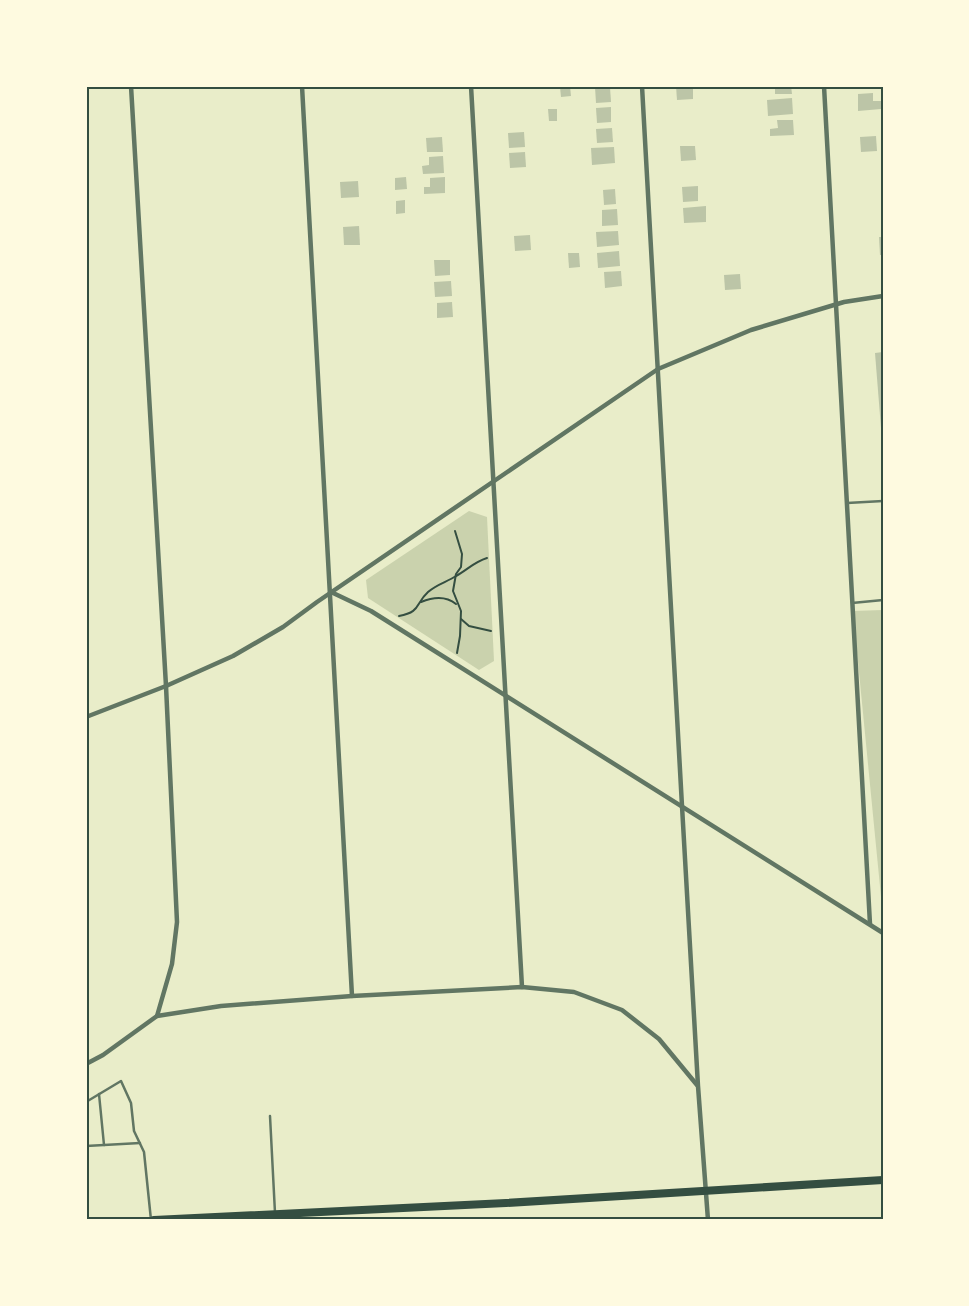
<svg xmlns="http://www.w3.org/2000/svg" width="969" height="1306" font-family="'PT Sans Narrow',sans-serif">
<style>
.green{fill:#cad2ad}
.building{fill:#bcc5a7}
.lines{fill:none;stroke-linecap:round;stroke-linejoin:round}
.path{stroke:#344e41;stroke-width:2}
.service{stroke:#617663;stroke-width:2.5}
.minor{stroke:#617663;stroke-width:4.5}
.primary{stroke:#344e41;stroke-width:8}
.neatline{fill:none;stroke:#344e41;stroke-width:2}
</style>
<rect width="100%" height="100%" fill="#e9edc9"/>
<g class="green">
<path d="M469 511 487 517 494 661 479 670 368 598 366 580Z"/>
<path d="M883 610V917L853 611Z"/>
</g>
<g class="building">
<path d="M570 86 571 96 561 97 560 87Z"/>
<path d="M676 86H693V99L677 100Z"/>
<path d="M775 86H791L792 94H775Z"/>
<path d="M595 87H610L611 102 596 103Z"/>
<path d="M873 93V101H881V109L858 111V94Z"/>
<path d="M792 98 793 114 768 116 767 100Z"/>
<path d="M611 107V122L597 123 596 108Z"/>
<path d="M548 109H557V121H549Z"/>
<path d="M777 120H793L794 135 770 136V129L778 128Z"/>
<path d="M612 128 613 142 597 143 596 129Z"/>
<path d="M524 132 525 147 509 148 508 133Z"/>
<path d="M876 136 877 151 861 152 860 137Z"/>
<path d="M442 137 443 152H427L426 138Z"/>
<path d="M680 146H695L696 160 681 161Z"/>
<path d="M614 147 615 163 592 165 591 148Z"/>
<path d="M525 152 526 167 510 168 509 153Z"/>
<path d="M443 156 444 173 423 174 422 166 429 165V157Z"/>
<path d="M406 177 407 189 395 190V178Z"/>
<path d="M445 177V193L424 194V187H430V178Z"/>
<path d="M358 181 359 197 341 198 340 182Z"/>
<path d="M698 186V201L683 202 682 187Z"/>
<path d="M615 189 616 204 604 205 603 190Z"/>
<path d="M405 200V213L396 214V201Z"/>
<path d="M706 206V222L684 223 683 208Z"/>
<path d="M617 209 618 225 602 226V210Z"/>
<path d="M359 226 360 245H344L343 227Z"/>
<path d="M618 231 619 245 597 247 596 232Z"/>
<path d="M530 235 531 250 515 251 514 236Z"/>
<path d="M879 237H883V255H880Z"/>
<path d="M619 251 620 266 598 268 597 253Z"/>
<path d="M568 253H579L580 267 569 268Z"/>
<path d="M434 260H450V275L435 276Z"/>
<path d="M621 271 622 286 605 288 604 272Z"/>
<path d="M740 274 741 289 725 290 724 275Z"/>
<path d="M451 281 452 296 435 297 434 282Z"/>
<path d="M452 302 453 317 437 318V303Z"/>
<path d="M883 352V428H881L875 353Z"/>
</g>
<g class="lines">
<g class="path">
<path d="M455 531 462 554 461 567 456 574 453 591 461 611 460 636 457 653"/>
<path d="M421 602C433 597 445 595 456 604"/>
<path d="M399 616C421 612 415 604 428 592 437 584 447 582 456 576 467 570 474 562 487 558"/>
<path d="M461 619 469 626 491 631"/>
</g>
<g class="service">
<path d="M847 503 883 501"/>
<path d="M852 603 883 600"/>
<path d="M99 1094 104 1145"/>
<path d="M86 1102 121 1081 131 1103 134 1131 144 1152 151 1220"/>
<path d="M270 1116 275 1213"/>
<path d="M86 1146 140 1143"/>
</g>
<g class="minor">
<path d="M131 86 166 686 177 922 172 964 157 1016"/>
<path d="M302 86 352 996"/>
<path d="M471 86 522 987"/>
<path d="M642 86 682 806 698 1086 708 1220"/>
<path d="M824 86 870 924"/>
<path d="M331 592 371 611 883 933"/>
<path d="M86 717 166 686 233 656 283 627 317 602 658 369 751 330 844 302 883 296"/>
<path d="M86 1064 103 1055 157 1016 221 1006 352 996 522 987 574 992 622 1010 659 1039 697 1085"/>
</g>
<path class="primary" d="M154 1220 506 1203 883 1180"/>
</g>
<rect width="969" height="1306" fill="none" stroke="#fefae0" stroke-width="175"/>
<rect x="88" y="88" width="794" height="1130" class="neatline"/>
</svg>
